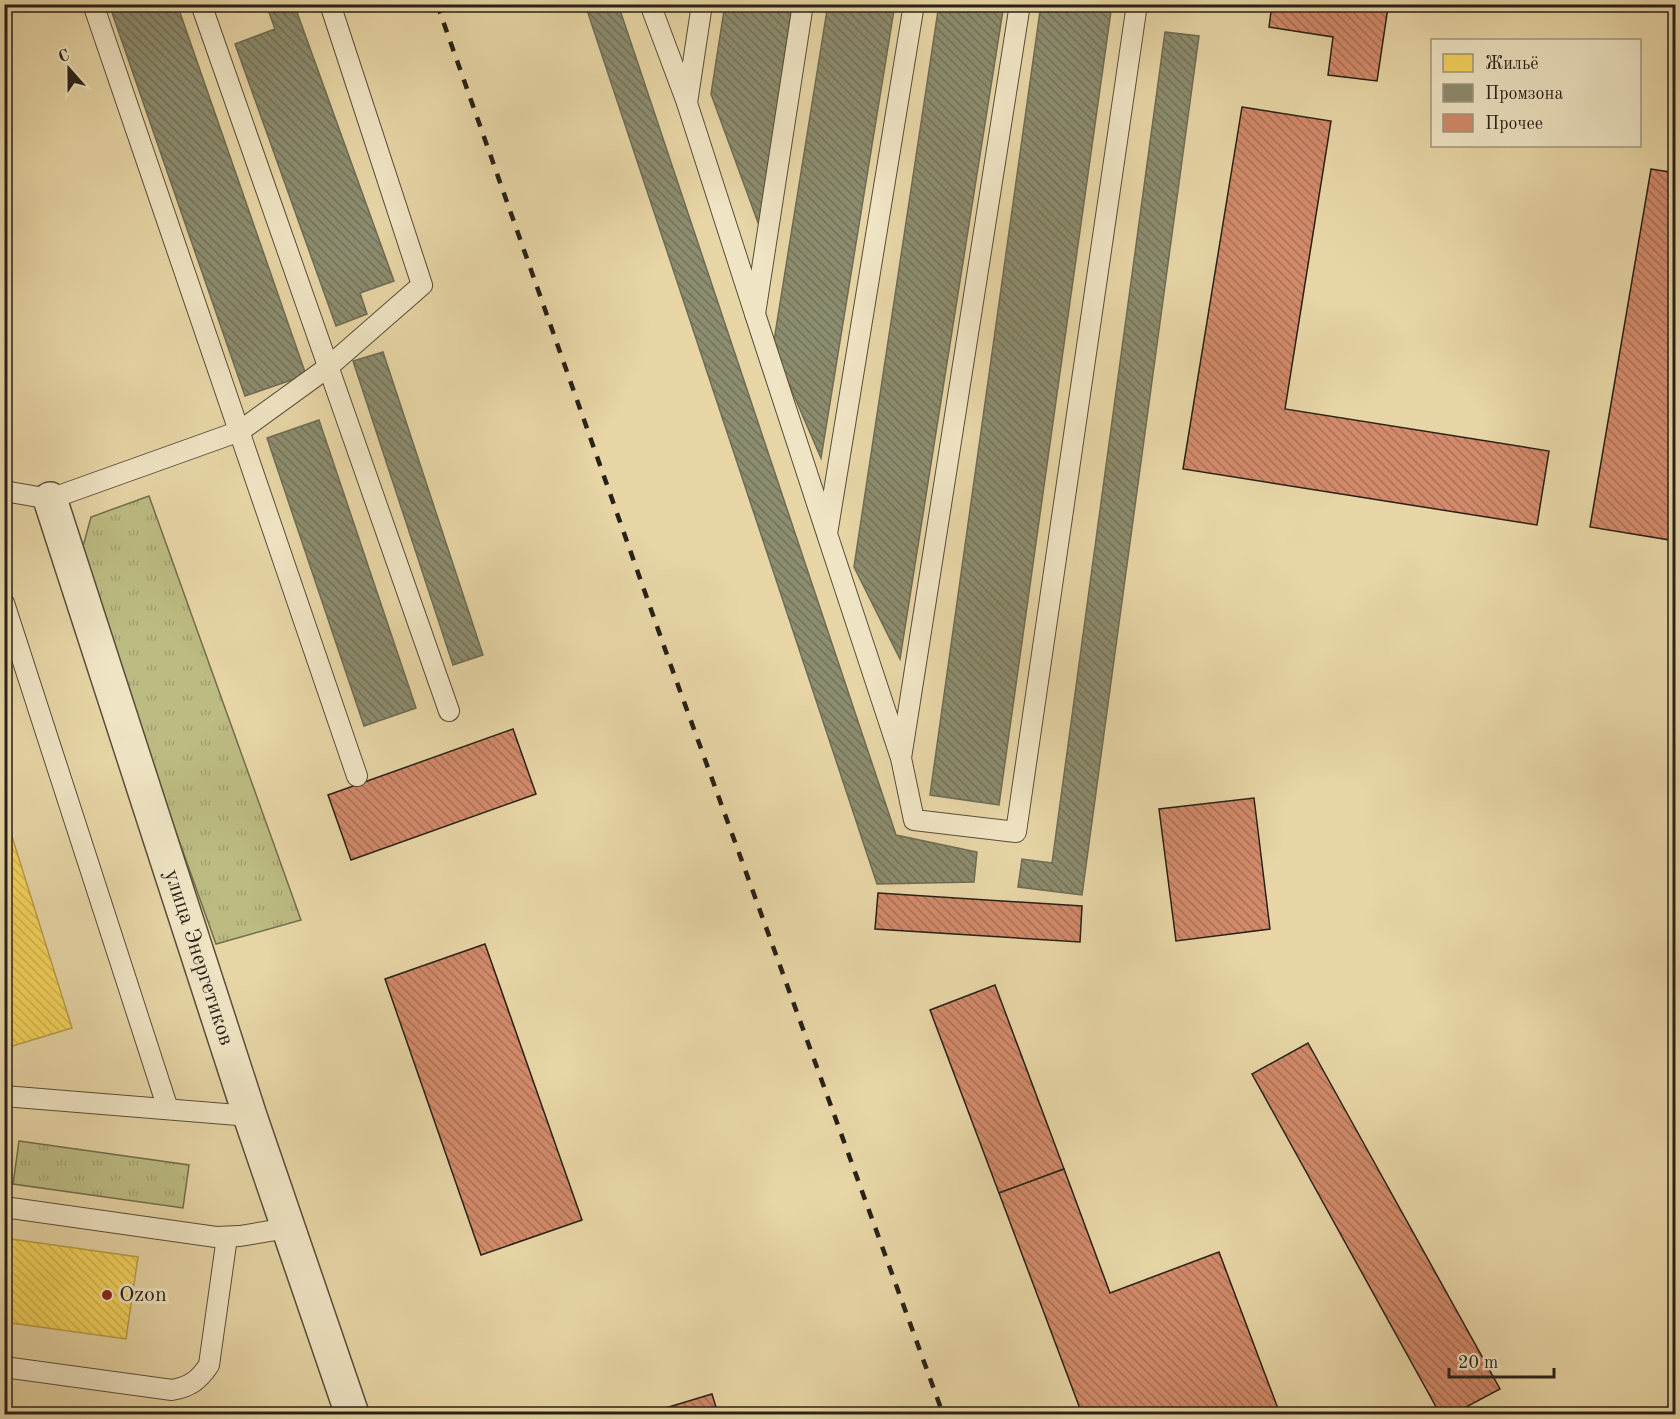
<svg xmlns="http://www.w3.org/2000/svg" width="1680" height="1419" font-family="'Old Standard TT',serif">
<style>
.grass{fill:url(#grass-tufts);stroke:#726e4c;stroke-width:1.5}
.homes{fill:url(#homes-back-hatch);stroke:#b89f47;stroke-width:1.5}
.industry{fill:url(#industry-back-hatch);stroke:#6e6c54;stroke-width:1.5}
.building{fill:url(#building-back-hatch);stroke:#282117;stroke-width:1.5}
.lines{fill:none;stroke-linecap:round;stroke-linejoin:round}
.service-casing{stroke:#584e3a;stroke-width:22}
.minor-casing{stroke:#584e3a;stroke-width:36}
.service{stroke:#efe4c4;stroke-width:20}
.minor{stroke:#efe4c4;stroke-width:33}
.rail{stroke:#282117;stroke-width:4.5;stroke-dasharray:10 10;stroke-linecap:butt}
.poi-dot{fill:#8f2418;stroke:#efe4c4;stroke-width:2}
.labels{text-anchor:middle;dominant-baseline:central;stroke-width:6;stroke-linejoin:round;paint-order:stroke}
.street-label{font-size:22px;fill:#282117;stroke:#efe4c4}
.poi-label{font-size:22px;fill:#282117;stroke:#efe4c4;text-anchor:start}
</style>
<defs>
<pattern id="grass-tufts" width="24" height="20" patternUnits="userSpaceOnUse" patternTransform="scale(1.5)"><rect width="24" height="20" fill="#bcbb82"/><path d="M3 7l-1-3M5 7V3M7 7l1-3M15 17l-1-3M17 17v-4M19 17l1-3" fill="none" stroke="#a2a070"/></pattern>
<pattern id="homes-back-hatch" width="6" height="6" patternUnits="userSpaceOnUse" patternTransform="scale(1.5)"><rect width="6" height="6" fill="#f6d55c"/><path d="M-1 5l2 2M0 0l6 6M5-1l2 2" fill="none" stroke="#d3b74f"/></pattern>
<pattern id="industry-back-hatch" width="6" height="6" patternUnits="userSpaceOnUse" patternTransform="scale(1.5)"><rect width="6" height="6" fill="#8c8c6e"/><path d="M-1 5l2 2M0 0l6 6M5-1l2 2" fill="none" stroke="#727259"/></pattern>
<pattern id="building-back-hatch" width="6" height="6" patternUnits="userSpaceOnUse" patternTransform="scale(1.5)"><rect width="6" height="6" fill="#d28a6a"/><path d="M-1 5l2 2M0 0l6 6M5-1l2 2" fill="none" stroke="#aa7056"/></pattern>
</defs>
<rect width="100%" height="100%" fill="#e7d5a5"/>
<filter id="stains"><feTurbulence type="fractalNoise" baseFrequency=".00333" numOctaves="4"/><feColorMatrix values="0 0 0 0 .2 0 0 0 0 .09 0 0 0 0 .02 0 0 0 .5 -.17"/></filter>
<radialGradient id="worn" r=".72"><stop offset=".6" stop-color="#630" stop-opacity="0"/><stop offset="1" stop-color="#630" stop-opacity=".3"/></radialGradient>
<g class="grass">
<path d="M149 496 301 920 216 944 79 561 91 517Z"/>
<path d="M19 1141 189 1165 183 1208 13 1184Z"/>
</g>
<g class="homes">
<path d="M4 811 72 1028 9 1047 4 1032Z"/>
<path d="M4 1238 138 1257 126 1339 4 1322Z"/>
</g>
<g class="industry">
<path d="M109 4H177L306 375 245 396Z"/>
<path d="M266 4H294L394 281 360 293 367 314 336 326 235 44 275 29Z"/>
<path d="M585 4H618L896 835 977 852 974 882 877 884Z"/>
<path d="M725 4H792L760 228 711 94Z"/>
<path d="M828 4H895L821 458 773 347Z"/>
<path d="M939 4H1004L900 659 854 567Z"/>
<path d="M1041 4H1112L999 805 930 795Z"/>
<path d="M1165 32 1199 36 1082 895 1018 887 1022 859 1052 863Z"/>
<path d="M383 352 483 655 453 665 353 361Z"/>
<path d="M319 420 416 708 364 726 267 438Z"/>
</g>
<g class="building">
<path d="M1272 4H1372L1388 7 1377 81 1328 75 1333 37 1269 27Z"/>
<path d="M1242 107 1331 121 1285 409 1549 451 1537 525 1183 469Z"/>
<path d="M1651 169 1676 173V541L1590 527Z"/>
<path d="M513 729 536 794 351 860 328 795Z"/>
<path d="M1254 798 1270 929 1176 941 1159 809Z"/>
<path d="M878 893 1082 906 1080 942 875 929Z"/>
<path d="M485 944 582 1220 481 1255 385 979Z"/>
<path d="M995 985 1064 1169 999 1193 930 1010Z"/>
<path d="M1308 1043 1500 1389 1453 1414H1440L1252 1074Z"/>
<path d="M1064 1169 1110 1293 1219 1252 1280 1414H1082L999 1193Z"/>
<path d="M712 1394 718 1414H652V1412Z"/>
</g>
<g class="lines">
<defs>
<g id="service">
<path d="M93 4 357 776"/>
<path d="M201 4 449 711"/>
<path d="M650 4 686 100"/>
<path d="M702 4 687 103 755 314 803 4"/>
<path d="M1020 4 901 758 914 820 1016 832 1137 4"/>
<path d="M755 314 826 531"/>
<path d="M4 491 50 499 240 431 327 368 422 285 330 4"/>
<path d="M4 603 168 1109"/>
<path d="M900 755 827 534 914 4"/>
<path d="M4 1096 250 1116"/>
<path d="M4 1207 216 1237 240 1236 288 1228"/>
<path d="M4 1367 172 1390C190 1387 199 1380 209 1365L227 1237"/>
</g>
<g id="minor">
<path id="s1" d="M50 499 250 1116 352 1414"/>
</g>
</defs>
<use href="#service" class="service-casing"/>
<use href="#minor" class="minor-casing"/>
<use href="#service" class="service"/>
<use href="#minor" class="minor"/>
<path class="rail" d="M437 4 671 666 943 1414"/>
</g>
<circle class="poi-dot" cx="107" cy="1295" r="6"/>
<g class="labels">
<g class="street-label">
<text stroke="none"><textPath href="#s1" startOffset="482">улица Энергетиков</textPath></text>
</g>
<g class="poi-label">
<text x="119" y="1295">Ozon</text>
</g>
</g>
<rect width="1680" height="1419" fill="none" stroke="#e7d5a5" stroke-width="24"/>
<rect x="6" y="6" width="1668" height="1407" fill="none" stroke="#282117" stroke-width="3"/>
<rect x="12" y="12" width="1656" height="1395" fill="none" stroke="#282117" stroke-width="1.5"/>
<rect x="1431" y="39" width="210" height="108" fill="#efe4c4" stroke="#9f967f" stroke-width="1.5"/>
<rect x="1443" y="54" width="30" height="18" fill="#f6d55c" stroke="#9f967f" stroke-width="1.5"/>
<text x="1485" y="69" font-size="18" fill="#282117">Жильё</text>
<rect x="1443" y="84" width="30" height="18" fill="#8c8c6e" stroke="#9f967f" stroke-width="1.5"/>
<text x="1485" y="99" font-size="18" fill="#282117">Промзона</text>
<rect x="1443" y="114" width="30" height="18" fill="#d28a6a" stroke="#9f967f" stroke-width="1.5"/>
<text x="1485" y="129" font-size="18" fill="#282117">Прочее</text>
<g transform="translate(69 69) rotate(339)" stroke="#efe4c4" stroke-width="4.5" paint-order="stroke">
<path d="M0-4.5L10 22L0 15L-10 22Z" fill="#282117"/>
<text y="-9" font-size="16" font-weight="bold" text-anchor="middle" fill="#282117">С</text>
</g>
<path d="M1449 1368v9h105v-9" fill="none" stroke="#282117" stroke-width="3"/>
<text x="1458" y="1368" font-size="18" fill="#282117" stroke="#efe4c4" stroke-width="4.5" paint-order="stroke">20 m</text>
<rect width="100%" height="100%" filter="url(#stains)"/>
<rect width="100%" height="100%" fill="url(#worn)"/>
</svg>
